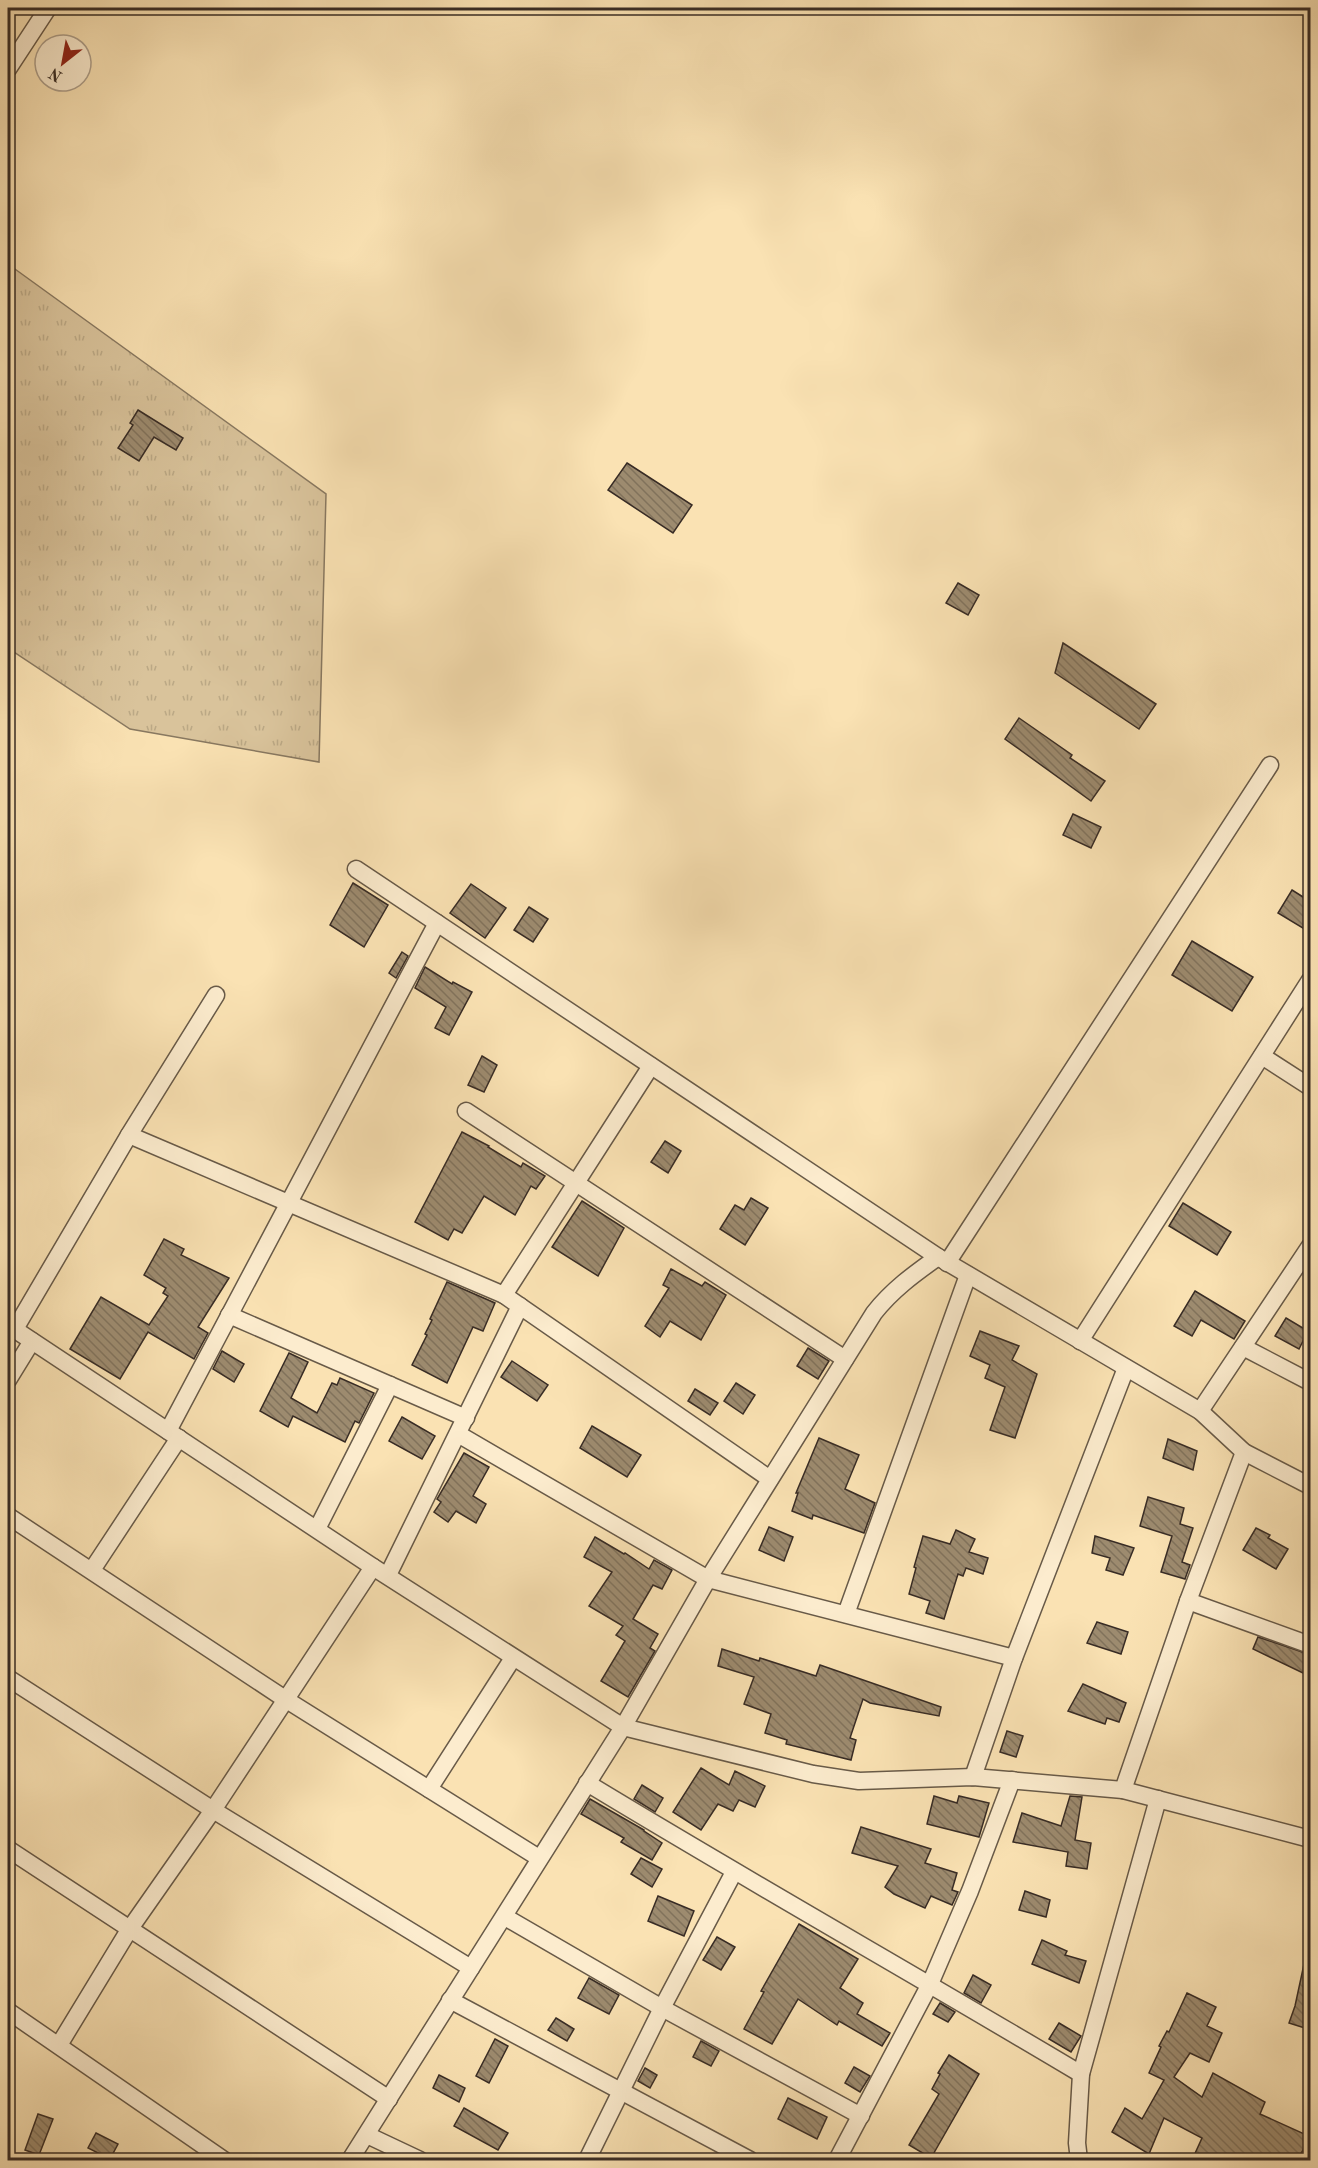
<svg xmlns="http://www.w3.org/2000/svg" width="1318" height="2168" font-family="'Old Standard TT',serif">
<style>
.grass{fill:url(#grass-tufts);stroke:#887860;stroke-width:1.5}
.building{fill:url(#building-back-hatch);stroke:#382c25;stroke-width:1.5}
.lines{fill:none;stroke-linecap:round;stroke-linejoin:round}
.street-casing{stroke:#685a48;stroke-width:19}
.street{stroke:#fcecce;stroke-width:16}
</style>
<defs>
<pattern id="grass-tufts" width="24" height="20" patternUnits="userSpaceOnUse" patternTransform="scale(1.5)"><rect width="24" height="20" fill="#d9c39b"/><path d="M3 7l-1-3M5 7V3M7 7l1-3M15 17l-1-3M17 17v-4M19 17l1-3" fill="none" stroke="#bba885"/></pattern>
<pattern id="building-back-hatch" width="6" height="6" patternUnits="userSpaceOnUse" patternTransform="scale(1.5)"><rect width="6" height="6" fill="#9d8b6f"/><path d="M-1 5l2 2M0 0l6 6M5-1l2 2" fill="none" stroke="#81725b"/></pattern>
</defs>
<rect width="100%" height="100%" fill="#fae2b3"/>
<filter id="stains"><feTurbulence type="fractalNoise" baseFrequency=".00333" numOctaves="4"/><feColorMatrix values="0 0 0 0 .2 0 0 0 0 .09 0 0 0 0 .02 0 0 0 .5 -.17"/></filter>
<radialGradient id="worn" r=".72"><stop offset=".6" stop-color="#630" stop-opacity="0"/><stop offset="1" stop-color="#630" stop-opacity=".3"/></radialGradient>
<path class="grass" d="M8 264 326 494 319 762 130 729 8 648Z"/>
<g class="building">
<path d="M138 410 183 438 176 450 154 437 139 461 118 448 133 425 130 423Z"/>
<path d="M627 463 692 505 673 533 608 490Z"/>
<path d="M958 583 979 595 968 615 946 603Z"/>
<path d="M1063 643 1156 704 1139 729 1055 673Z"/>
<path d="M1019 718 1072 755 1070 758 1105 781 1091 801 1005 739Z"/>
<path d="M1073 814 1101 827 1091 848 1063 835Z"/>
<path d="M353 883 388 905 364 947 330 925Z"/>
<path d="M471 884 506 908 485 938 450 913Z"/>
<path d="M1292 890 1311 902V933L1278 913Z"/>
<path d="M529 907 548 919 533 942 514 930Z"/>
<path d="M1192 941 1253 977 1232 1011 1172 975Z"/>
<path d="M402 952 408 956 396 978 389 973Z"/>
<path d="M425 967 452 984 453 982 472 992 449 1035 435 1028 446 1007 415 988Z"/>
<path d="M482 1056 497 1065 484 1092 468 1085Z"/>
<path d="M462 1132 489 1146 488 1147 521 1167 523 1163 545 1176 536 1189 531 1186 515 1215 484 1196 462 1233 454 1229 448 1240 415 1222Z"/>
<path d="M665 1141 681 1151 668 1173 651 1162Z"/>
<path d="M751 1198 768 1208 745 1245 720 1229 735 1205 744 1210Z"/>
<path d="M582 1201 624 1228 598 1276 552 1247Z"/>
<path d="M1183 1203 1231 1232 1217 1255 1169 1226Z"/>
<path d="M164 1239 184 1249 181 1255 229 1278 198 1327 208 1333 194 1359 148 1332 120 1379 70 1349 101 1297 149 1325 168 1296 163 1293 166 1288 144 1275Z"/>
<path d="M671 1269 702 1286 705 1282 726 1295 701 1340 670 1321 660 1337 645 1326 669 1288 663 1285Z"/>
<path d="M447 1282 495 1303 483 1331 473 1327 447 1383 412 1365 427 1335 425 1334 432 1320 430 1319Z"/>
<path d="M1195 1291 1245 1321 1234 1339 1201 1320 1192 1336 1174 1326Z"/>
<path d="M1286 1318 1308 1331 1299 1349 1275 1336Z"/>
<path d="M980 1331 1019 1346 1012 1360 1037 1374 1015 1438 990 1430 1005 1387 985 1378 990 1365 970 1356Z"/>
<path d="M808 1348 829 1361 818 1379 797 1366Z"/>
<path d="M222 1351 244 1364 234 1382 213 1369Z"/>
<path d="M289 1353 308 1362 291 1398 317 1413 332 1383 337 1385 340 1378 374 1393 359 1423 355 1421 345 1442 293 1416 288 1427 260 1411Z"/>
<path d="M512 1361 548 1385 537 1401 501 1377Z"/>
<path d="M736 1383 755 1395 743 1414 724 1401Z"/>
<path d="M695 1389 718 1403 710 1415 688 1401Z"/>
<path d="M402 1417 435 1436 422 1459 389 1441Z"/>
<path d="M592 1426 641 1455 627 1477 580 1448Z"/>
<path d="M819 1438 859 1455 845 1489 875 1503 864 1533 813 1515 812 1519 792 1511 798 1493H796Z"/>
<path d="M1168 1439 1197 1451 1193 1470 1163 1458Z"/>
<path d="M464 1453 489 1467 473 1496 486 1504 476 1523 456 1511 448 1522 434 1512 441 1502 437 1499Z"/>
<path d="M1148 1497 1184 1508 1180 1524 1193 1528 1182 1562 1190 1565 1185 1579 1161 1572 1172 1536 1140 1526Z"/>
<path d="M769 1527 793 1537 784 1561 759 1550Z"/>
<path d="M1256 1528 1270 1535 1268 1538 1288 1549 1276 1569 1243 1550Z"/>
<path d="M956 1530 975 1539 969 1552 988 1558 983 1574 966 1568 963 1576 958 1574 944 1619 926 1613 930 1601 909 1594 916 1568 914 1567 923 1536 950 1544Z"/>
<path d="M1095 1536 1134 1548 1123 1575 1106 1570 1110 1558 1092 1553Z"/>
<path d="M595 1537 624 1554 625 1553 649 1569 654 1560 672 1570 662 1589 653 1585 633 1619 658 1634 650 1648 655 1651 628 1697 601 1681 625 1641 616 1635 623 1626 589 1606 612 1572 584 1557Z"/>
<path d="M1097 1622 1128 1632 1121 1654 1087 1643Z"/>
<path d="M1258 1637 1311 1655V1659L1303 1673 1253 1649Z"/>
<path d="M722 1649 759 1661 760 1658 816 1676 820 1665 941 1707 939 1716 870 1703 863 1699 850 1738 856 1740 851 1760 786 1744 787 1740 765 1733 771 1714 744 1704 754 1677 718 1666Z"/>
<path d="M1083 1684 1126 1703 1119 1722 1107 1718 1105 1724 1068 1711Z"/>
<path d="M1007 1731 1023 1736 1016 1757 1000 1752Z"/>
<path d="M701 1768 729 1785 735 1771 765 1786 755 1807 739 1800 733 1811 718 1804 701 1830 673 1812Z"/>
<path d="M642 1785 663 1798 655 1812 634 1799Z"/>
<path d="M934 1796 957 1803 959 1796 989 1803 979 1837 927 1824Z"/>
<path d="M1070 1796 1082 1797 1075 1840 1091 1843 1087 1869 1066 1866 1068 1852 1013 1842 1022 1813 1061 1826Z"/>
<path d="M590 1799 644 1830V1831L662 1843 652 1860 621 1842 624 1838 581 1814Z"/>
<path d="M861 1827 931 1849 925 1863 957 1873 952 1890 958 1892 952 1905 931 1896 925 1908 894 1894 885 1887 898 1866 852 1853Z"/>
<path d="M641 1858 662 1869 652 1887 631 1874Z"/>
<path d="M1025 1891 1050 1900 1046 1917 1019 1910Z"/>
<path d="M658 1896 694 1911 684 1936 648 1921Z"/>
<path d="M799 1924 858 1959 840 1988 863 2003 857 2014 890 2033 882 2046 839 2021 837 2025 798 1999 772 2044 744 2029 764 1992 761 1991Z"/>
<path d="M717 1937 735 1947 721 1970 703 1960Z"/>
<path d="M1042 1940 1067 1951 1065 1955 1086 1961 1079 1983 1032 1964Z"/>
<path d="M1304 1964 1311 1965V2030L1289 2023 1295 2006Z"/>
<path d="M973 1975 991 1985 981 2003 964 1993Z"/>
<path d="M589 1978 619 1995 609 2014 578 1998Z"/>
<path d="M1187 1993 1216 2007 1207 2026 1222 2033 1209 2062 1190 2053 1174 2077 1202 2097 1213 2073 1265 2102 1260 2114 1311 2137 1297 2160H1192L1202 2138 1164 2118 1149 2154 1112 2132 1125 2108 1142 2119 1164 2080 1149 2073 1161 2047 1159 2046 1167 2031 1169 2032Z"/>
<path d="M940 2003 955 2012 948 2022 933 2014Z"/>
<path d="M556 2018 574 2029 567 2041 548 2030Z"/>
<path d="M1059 2023 1081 2036 1071 2052 1049 2039Z"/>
<path d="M495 2039 508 2046 489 2083 476 2076Z"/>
<path d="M701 2041 719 2051 711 2066 693 2057Z"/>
<path d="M949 2055 979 2074 931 2158 909 2145 939 2094 932 2089 940 2074 938 2073Z"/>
<path d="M854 2067 870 2076 860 2092 845 2083Z"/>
<path d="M645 2068 657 2075 650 2088 638 2081Z"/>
<path d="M439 2075 465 2088 459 2102 433 2088Z"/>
<path d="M788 2098 827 2117 817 2139 778 2119Z"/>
<path d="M464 2108 508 2133 498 2150 454 2126Z"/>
<path d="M38 2114 53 2119 39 2155 25 2150Z"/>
<path d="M96 2133 118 2144 110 2159 88 2148Z"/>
</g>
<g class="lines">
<defs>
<g id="street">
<path d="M8 69 48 8"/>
<path d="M356 869 938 1257 1200 1411 1244 1452 1310 1486"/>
<path d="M1262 1056 1310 1087"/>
<path d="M466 1111 845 1359"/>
<path d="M129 1135 504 1295 770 1479"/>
<path d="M947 1263 1270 765"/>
<path d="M504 1295 651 1066"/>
<path d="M229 1315 466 1418"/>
<path d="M8 1325 373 1567 623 1727 813 1774 859 1781 973 1777 1123 1790 1310 1839"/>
<path d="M15 1329 129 1135 216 995"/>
<path d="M1080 1341 1310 980"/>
<path d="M1243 1347 1310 1382"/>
<path d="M8 1380 32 1341"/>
<path d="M1200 1411 1310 1246"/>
<path d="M168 1431 437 923"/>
<path d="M458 1434 708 1579 1014 1658"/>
<path d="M8 1516 285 1699 539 1858"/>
<path d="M317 1529 390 1385"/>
<path d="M92 1570 179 1438"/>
<path d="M388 1575 520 1306"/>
<path d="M1188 1601 1310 1645"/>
<path d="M846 1614 968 1275"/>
<path d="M8 1678 213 1810 471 1968"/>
<path d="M973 1777 1014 1658 1126 1368"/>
<path d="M587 1783C750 1882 917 1976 1081 2074"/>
<path d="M429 1789 513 1658"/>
<path d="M1123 1790 1188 1601 1244 1452"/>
<path d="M8 1849 389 2099"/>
<path d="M505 1917 662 2008 861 2116"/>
<path d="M450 2000 750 2160"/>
<path d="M8 2011 224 2160"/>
<path d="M59 2045 129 1930 213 1810 373 1567"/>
<path d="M367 2135 420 2160"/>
<path d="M350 2160 623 1727 708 1579 874 1313C892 1290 914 1274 938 1257"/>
<path d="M587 2160 662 2008 734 1872"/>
<path d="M837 2160 930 1984 970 1891 1012 1780"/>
<path d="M1079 2160 1077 2143 1081 2074 1158 1799"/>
</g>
</defs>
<use href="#street" class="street-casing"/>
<use href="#street" class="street"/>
</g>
<rect width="1318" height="2168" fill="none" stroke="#fae2b3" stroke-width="30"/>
<rect x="9" y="9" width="1300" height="2150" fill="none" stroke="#382c25" stroke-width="3"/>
<rect x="15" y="15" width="1288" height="2138" fill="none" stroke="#382c25" stroke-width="1.5"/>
<g transform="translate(63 63) rotate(211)"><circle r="28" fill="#fcecce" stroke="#ae9f8a" stroke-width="1.5"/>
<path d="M0-4.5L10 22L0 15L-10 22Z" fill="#8f2418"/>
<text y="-9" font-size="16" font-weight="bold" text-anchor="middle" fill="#382c25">N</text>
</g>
<rect width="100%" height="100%" filter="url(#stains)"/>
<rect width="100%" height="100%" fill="url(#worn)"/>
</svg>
